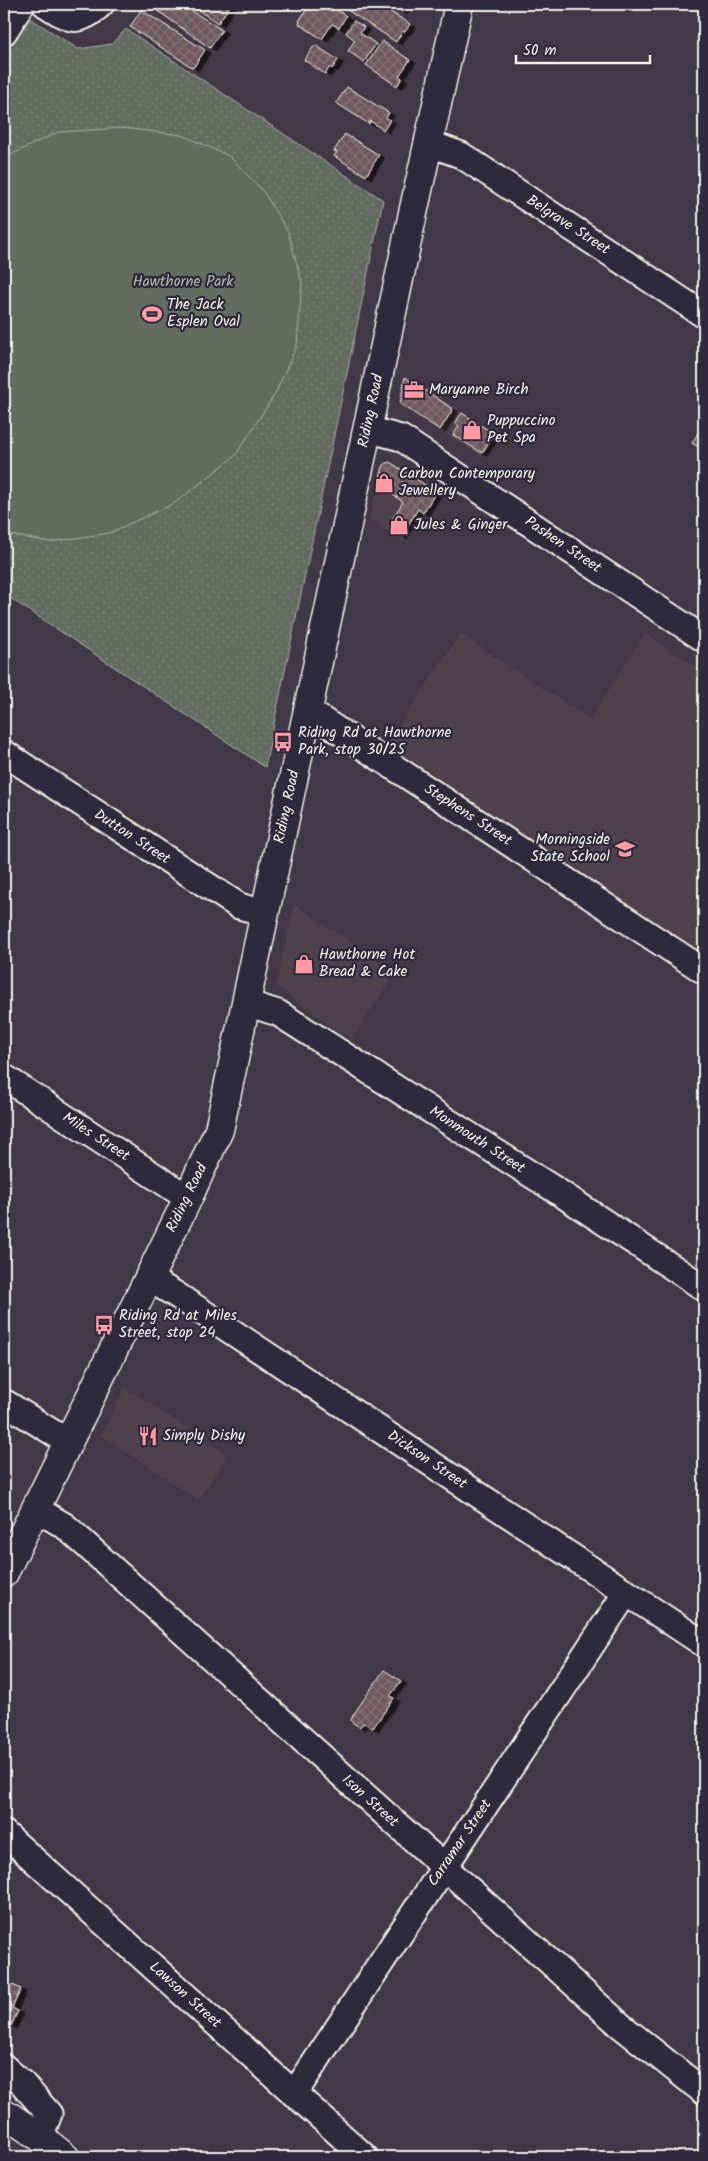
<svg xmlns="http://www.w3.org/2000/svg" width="708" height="2161" font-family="Kalam,sans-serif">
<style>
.built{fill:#4f424e}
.grass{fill:url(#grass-dots);stroke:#abafa4}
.pitch{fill:#626d61;stroke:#abafa4}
.building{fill:url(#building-cross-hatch);stroke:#f4f1e8;filter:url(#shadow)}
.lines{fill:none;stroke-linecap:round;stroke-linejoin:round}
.minor-casing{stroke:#f4f1e8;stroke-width:29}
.major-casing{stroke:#f4f1e8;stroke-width:31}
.minor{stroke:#2f2a3d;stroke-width:25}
.major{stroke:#2f2a3d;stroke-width:28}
.labels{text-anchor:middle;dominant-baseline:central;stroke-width:4.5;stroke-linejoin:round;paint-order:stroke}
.street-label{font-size:15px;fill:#f4f1e8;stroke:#2f2a3d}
.park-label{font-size:15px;fill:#b2b6ab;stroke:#2f2a3d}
.poi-label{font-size:15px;fill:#f4f1e8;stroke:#2f2a3d;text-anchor:start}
</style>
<defs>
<pattern id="grass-dots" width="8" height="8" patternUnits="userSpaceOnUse" patternTransform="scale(1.25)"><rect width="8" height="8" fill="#626d61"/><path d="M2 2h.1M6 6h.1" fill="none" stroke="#798278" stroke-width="1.8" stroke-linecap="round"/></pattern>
<pattern id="building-cross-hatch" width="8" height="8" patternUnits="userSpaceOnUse" patternTransform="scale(1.25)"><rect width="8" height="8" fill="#6e585d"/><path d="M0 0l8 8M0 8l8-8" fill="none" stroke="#837074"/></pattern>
<filter id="shadow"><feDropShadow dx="5.5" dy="3" stdDeviation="0" flood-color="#0009"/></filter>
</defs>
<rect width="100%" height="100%" fill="#423847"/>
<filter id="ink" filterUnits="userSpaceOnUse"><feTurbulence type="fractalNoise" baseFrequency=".02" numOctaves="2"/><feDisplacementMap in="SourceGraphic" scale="10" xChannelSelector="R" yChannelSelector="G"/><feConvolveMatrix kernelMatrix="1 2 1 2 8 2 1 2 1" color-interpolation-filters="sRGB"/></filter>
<g filter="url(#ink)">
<g class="built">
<path d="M406 374 495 435 482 457 398 404Z"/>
<path d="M390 462 436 492 403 542 369 520 384 464Z"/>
<path d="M645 633 704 672V954L387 744 460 634 590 719Z"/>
<path d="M294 904 396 972 351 1040 276 986Z"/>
<path d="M125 1387 228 1455 198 1500 101 1435Z"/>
</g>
<path class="grass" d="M4 4H8L78 49 112 44 126 29 383 200 265 767 4 594Z"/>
<path class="pitch" d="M122 128 182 135 229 156 263 191 288 232 302 283 297 345 275 394 235 456 175 503 109 533 50 542 4 534V158L58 132Z"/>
<g class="building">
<path d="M148 4H181L222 30 210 48Z"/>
<path d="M188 4H231L218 23Z"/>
<path d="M310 4H327L346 16 339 28 332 24 322 39 299 24 300 22 299 21Z"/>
<path d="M347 4H378L410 24 405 32 403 31 396 42 344 8Z"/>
<path d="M390 4H407L402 12Z"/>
<path d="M141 10 205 50 193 68 130 27Z"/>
<path d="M354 21 364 27 360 33 376 44 364 62 348 51 355 40 346 33Z"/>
<path d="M382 41 410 60 399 76 402 78 397 86 366 65Z"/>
<path d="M315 45 338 60 332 69 330 67 325 74 304 60Z"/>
<path d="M347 87 389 113 386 118 390 120 384 130 370 121 369 124 336 103Z"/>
<path d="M345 134 379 155 366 176 334 156 337 152 334 151Z"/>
<path d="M405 377 453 409 440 430 400 404Z"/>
<path d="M462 413 494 434 482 453 453 435 459 426 455 423Z"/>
<path d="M704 423V451L692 443Z"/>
<path d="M390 462 436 492 423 513 418 509 401 536 390 529 391 521 403 502 378 484 384 464Z"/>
<path d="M384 1670 401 1681 390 1696 394 1698 373 1728 364 1723 359 1727 351 1721 353 1715Z"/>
<path d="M4 1981 21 1989 12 2008 18 2011 11 2026 5 2023 4 2026Z"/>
</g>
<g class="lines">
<defs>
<g id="minor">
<path d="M45 4C68 19 78 27 101 4"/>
<path d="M4 32 22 4"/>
<path d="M428 143 461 155 704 315"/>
<path d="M367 429 401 438 704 639"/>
<path d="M307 710 704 971"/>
<path d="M4 753 239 906 265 913"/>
<path d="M246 1003 278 1013 557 1191 704 1288"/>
<path d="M4 1077 188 1198"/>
<path d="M148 1278 178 1296 704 1644"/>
<path d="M4 1402 68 1442"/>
<path d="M36 1509 65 1526 620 2025 704 2092"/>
<path d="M4 1833 365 2157"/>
<path d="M4 2067 22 2083 49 2114 40 2137"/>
<path d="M294 2094 626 1593"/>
</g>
<g id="major">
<path d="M4 1573 188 1198 219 1130 413 213 459 4"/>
<path d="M4 2113 40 2137 65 2157"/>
</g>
</defs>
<use href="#minor" class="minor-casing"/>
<use href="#major" class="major-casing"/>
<use href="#minor" class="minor"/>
<use href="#major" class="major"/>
</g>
</g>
<defs>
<symbol id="stadium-bare" viewBox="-9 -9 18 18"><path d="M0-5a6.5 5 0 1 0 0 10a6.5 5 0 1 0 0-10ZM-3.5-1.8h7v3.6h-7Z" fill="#ff9aa2" stroke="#2f2a3d" stroke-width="2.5" paint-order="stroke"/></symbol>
<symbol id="office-bare" viewBox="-9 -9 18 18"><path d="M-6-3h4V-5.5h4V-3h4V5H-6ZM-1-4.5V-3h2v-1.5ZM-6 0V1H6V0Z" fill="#ff9aa2" stroke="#2f2a3d" stroke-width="2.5" paint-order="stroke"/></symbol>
<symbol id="shop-bare" viewBox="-9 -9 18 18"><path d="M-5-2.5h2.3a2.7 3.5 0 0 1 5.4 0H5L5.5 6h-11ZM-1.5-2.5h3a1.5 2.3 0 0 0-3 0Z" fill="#ff9aa2" stroke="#2f2a3d" stroke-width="2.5" paint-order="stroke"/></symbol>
<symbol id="bus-bare" viewBox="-9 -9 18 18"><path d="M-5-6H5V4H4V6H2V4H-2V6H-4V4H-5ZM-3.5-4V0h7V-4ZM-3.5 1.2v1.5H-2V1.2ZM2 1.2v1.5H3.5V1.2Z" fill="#ff9aa2" stroke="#2f2a3d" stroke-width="2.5" paint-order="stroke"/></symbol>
<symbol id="school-bare" viewBox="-9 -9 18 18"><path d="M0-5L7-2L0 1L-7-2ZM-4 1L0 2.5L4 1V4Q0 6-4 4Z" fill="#ff9aa2" stroke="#2f2a3d" stroke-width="2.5" paint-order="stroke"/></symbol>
<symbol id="restaurant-bare" viewBox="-9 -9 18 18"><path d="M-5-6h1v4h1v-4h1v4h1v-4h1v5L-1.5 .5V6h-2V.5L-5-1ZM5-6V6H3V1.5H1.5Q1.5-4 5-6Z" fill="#ff9aa2" stroke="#2f2a3d" stroke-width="2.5" paint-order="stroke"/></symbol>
</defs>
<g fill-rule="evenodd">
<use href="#stadium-bare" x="138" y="300" width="28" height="28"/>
<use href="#office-bare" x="400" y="376" width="28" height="28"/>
<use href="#shop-bare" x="458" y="416" width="28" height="28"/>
<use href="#shop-bare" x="370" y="469" width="28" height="28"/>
<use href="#shop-bare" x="385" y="511" width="28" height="28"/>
<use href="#bus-bare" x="269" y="728" width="28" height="28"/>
<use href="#school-bare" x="611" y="835" width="28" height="28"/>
<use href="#shop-bare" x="290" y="950" width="28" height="28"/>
<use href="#bus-bare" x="90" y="1311" width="28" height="28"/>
<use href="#restaurant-bare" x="134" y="1422" width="28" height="28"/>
</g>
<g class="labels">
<g class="street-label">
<text transform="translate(568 225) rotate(33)">Belgrave Street</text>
<text transform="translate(371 411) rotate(-78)">Riding Road</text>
<text transform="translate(563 545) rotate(34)">Pashen Street</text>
<text transform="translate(287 807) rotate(-78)">Riding Road</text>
<text transform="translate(468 815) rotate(33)">Stephens Street</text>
<text transform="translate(132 837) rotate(33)">Dutton Street</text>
<text transform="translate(96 1137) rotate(33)">Miles Street</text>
<text transform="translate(477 1140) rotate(33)">Monmouth Street</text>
<text transform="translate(187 1198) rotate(-64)">Riding Road</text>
<text transform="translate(427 1460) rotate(34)">Dickson Street</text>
<text transform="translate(370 1801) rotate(42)">Ison Street</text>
<text transform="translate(460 1843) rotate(-56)">Carramar Street</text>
<text transform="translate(185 1995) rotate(42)">Lawson Street</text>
</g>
<g class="park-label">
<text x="183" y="282">Hawthorne Park</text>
</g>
<g class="poi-label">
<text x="167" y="305">The Jack<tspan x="167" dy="17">Esplen Oval</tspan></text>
<text x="429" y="390">Maryanne Birch</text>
<text x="487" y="421">Puppuccino<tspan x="487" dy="17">Pet Spa</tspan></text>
<text x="399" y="474">Carbon Contemporary<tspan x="399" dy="17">Jewellery</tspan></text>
<text x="414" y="525">Jules &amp; Ginger</text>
<text x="298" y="733">Riding Rd at Hawthorne<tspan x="298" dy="17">Park, stop 30/25</tspan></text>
<text x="610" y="840" text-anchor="end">Morningside<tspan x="610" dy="17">State School</tspan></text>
<text x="319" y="955">Hawthorne Hot<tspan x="319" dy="17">Bread &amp; Cake</tspan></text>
<text x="119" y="1316">Riding Rd at Miles<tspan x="119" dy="17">Street, stop 24</tspan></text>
<text x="163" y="1436">Simply Dishy</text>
</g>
</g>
<rect width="708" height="2161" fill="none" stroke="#2f2a3d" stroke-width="20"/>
<rect x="10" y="10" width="688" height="2141" fill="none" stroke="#f4f1e8" stroke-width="2" filter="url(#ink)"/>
<path d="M516 55v8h134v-8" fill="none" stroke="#f4f1e8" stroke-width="2.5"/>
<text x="523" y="55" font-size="15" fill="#f4f1e8" stroke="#2f2a3d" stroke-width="4" paint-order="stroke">50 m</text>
</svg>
